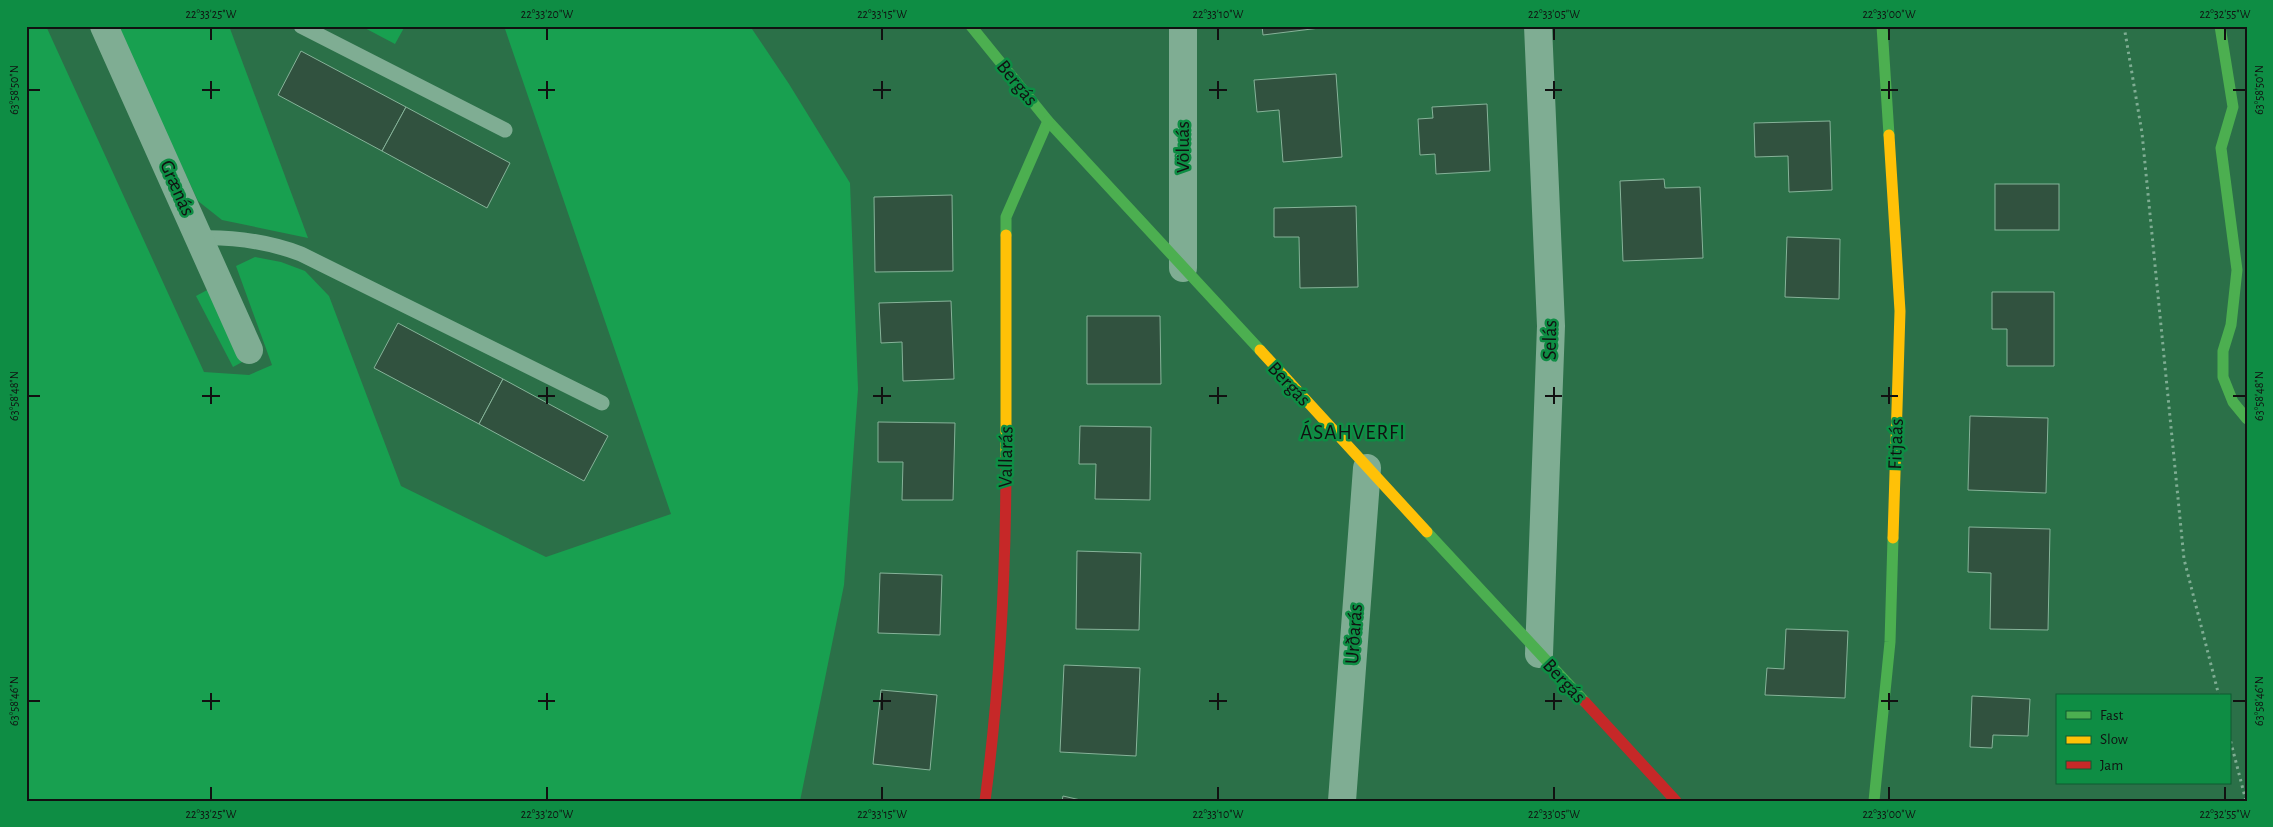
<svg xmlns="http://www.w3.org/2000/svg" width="2273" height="827" font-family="'Alegreya Sans',sans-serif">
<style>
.green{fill:#18a050}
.building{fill:#31523f;stroke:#86b399}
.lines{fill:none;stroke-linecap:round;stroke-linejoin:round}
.path{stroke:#7fad93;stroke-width:3;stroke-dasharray:2.5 4;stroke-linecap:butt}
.lane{stroke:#7fad93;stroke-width:15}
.street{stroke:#7fad93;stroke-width:28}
.fast{stroke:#4caf50;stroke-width:11}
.slow{stroke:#ffc107;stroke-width:11}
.jam{stroke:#c62828;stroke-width:11}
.ticks{fill:none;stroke:#111;stroke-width:2}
.labels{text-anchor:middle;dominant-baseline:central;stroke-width:5;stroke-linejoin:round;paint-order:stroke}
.street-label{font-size:20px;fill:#111;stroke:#0e8d44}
.neighbourhood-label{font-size:21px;letter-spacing:1px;fill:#111;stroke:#0e8d44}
.neatline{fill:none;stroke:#111;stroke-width:2}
.ticks-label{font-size:12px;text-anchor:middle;fill:#111}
</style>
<rect width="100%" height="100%" fill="#2b7048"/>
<g class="green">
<path d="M26 26H46L204 372 249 375 272 365 236 266 255 257 281 262 305 271 329 296 401 486 546 557 671 514 504 26H750L789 84 850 183 858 389 844 585 800 801H26Z"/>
<path d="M116 26H229L308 238 222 220 198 201Z"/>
<path d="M361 26H405L395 44Z"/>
<path d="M222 282 259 353 233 367 196 296Z"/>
</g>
<g class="building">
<path d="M1262 26H1336L1263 35Z"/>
<path d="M301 51 406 107 382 151 278 95Z"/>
<path d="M1336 74 1342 157 1283 162 1279 110 1257 112 1254 80Z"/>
<path d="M1487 104 1490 171 1436 174 1435 154 1420 155 1418 119 1433 118 1432 107Z"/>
<path d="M406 107 510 163 487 208 382 151Z"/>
<path d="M1830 121 1832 190 1789 192 1788 156 1755 157 1754 123Z"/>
<path d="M1664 179 1665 188 1700 187 1703 258 1623 261 1620 181Z"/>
<rect x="1995" y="184" width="64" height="46"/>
<path d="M952 195 953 271 875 272 874 197Z"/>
<path d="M1356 206 1358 287 1300 288 1299 237H1274V208Z"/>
<path d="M1787 237 1840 239 1839 299 1785 297Z"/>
<path d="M1992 292H2054V366H2007V329H1992Z"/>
<path d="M951 301 954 379 903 381 902 342 881 343 879 303Z"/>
<path d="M1087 316H1160L1161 384H1087Z"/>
<path d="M398 323 503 379 479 424 374 368Z"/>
<path d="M503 379 608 436 584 481 479 424Z"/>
<path d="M1970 416 2048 418 2046 493 1968 490Z"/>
<path d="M878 422 955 423 953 500H902L903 462H878Z"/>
<path d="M1080 426 1151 427 1150 500 1095 499 1096 464H1079Z"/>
<path d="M1969 527 2050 529 2048 630 1990 629 1991 573 1968 572Z"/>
<path d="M1077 551 1141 553 1139 630 1076 629Z"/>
<path d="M880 573 942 575 940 635 878 633Z"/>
<path d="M1786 629 1848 631 1845 698 1765 695 1767 668 1784 669Z"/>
<path d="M1064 665 1140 668 1136 756 1060 752Z"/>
<path d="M881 690 937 695 930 770 873 764Z"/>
<path d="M1972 696 2030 699 2028 736 1993 735 1992 748 1970 747Z"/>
<path d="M1063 796 1085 801H1062Z"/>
</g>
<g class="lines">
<g class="path">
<path d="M2124 26 2142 133 2184 559 2219 696"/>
<path d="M2229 735 2246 801"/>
</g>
<g class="lane">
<path d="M301 26 505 130"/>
<path d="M199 238C235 237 267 241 301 254L602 403"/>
</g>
<g class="street">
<path d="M104 26 249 350"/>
<path d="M1538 26 1551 326 1539 654"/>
<path d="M1183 268V26"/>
<path d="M1342 801 1367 468"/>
</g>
<g class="fast">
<path d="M971 26 1048 121 1260 350"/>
<path d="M1882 26 1889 135"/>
<path d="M2220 26 2233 107 2221 148 2237 270 2231 325 2223 351V377L2233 402 2247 419"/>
<path d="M1006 235V217L1048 121"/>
<path d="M1427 532 1585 702"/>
<path d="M1874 801 1890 642 1893 538"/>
</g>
<g class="slow">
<path d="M1889 135 1900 311 1893 538"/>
<path d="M1006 235V457"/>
<path d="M1260 350 1427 532"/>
</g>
<g class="jam">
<path d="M1585 702 1676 801"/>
<path d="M985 801C1000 687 1006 572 1006 457"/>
</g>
</g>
<path class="ticks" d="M211 28V40M547 28V40M882 28V40M1218 28V40M1554 28V40M1889 28V40M2225 28V40M211 81V99M547 81V99M882 81V99M1218 81V99M1554 81V99M1889 81V99M28 90H40M202 90H220M538 90H555M873 90H891M1209 90H1227M1545 90H1562M1881 90H1898M2233 90H2246M211 387V404M547 387V404M882 387V404M1218 387V404M1554 387V404M1889 387V404M28 396H40M202 396H220M538 396H555M873 396H891M1209 396H1227M1545 396H1562M1881 396H1898M2233 396H2246M211 693V710M547 693V710M882 693V710M1218 693V710M1554 693V710M1889 693V710M28 701H40M202 701H220M538 701H555M873 701H891M1209 701H1227M1545 701H1562M1881 701H1898M2233 701H2246M211 787V800M547 787V800M882 787V800M1218 787V800M1554 787V800M1889 787V800M2225 787V800"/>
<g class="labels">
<g class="street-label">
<text transform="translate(1017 83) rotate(51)">Bergás</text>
<text transform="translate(1183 147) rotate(-90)">Völuás</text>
<text transform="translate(177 188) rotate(66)">Grænás</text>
<text transform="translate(1550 340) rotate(-89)">Selás</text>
<text transform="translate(1289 384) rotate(47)">Bergás</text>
<text transform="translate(1896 444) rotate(-88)">Fitjaás</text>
<text transform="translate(1006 457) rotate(-89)">Vallarás</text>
<text transform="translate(1354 634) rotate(-86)">Urðarás</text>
<text transform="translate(1564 681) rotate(47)">Bergás</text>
</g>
<g class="neighbourhood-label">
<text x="1353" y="432">ÁSAHVERFI</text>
</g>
</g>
<rect width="2273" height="827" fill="none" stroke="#0e8d44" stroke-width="55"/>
<rect x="2056" y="694" width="175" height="90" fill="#0e8d44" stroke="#0f5b30"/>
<rect x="2066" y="711" width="25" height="8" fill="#4caf50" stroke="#0f5b30"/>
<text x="2100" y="720" font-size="15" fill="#111111">Fast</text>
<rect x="2066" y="736" width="25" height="8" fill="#ffc107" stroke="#0f5b30"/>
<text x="2100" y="744" font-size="15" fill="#111111">Slow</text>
<rect x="2066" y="761" width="25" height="8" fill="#c62828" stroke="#0f5b30"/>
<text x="2100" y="770" font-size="15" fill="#111111">Jam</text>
<rect x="28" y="28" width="2218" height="772" class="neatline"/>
<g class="ticks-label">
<text x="211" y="18">22°33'25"W</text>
<text x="547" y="18">22°33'20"W</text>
<text x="882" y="18">22°33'15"W</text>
<text x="1218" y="18">22°33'10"W</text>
<text x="1554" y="18">22°33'05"W</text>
<text x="1889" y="18">22°33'00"W</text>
<text x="2225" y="18">22°32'55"W</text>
<text transform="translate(14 90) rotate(-90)" y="4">63°58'50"N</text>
<text transform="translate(2259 90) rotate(-90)" y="4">63°58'50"N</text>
<text transform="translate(14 396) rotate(-90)" y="4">63°58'48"N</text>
<text transform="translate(2259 396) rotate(-90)" y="4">63°58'48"N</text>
<text transform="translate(14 701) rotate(-90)" y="4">63°58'46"N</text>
<text transform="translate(2259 701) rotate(-90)" y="4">63°58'46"N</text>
<text x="211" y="818">22°33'25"W</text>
<text x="547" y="818">22°33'20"W</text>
<text x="882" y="818">22°33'15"W</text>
<text x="1218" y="818">22°33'10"W</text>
<text x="1554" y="818">22°33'05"W</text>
<text x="1889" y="818">22°33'00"W</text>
<text x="2225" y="818">22°32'55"W</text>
</g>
</svg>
